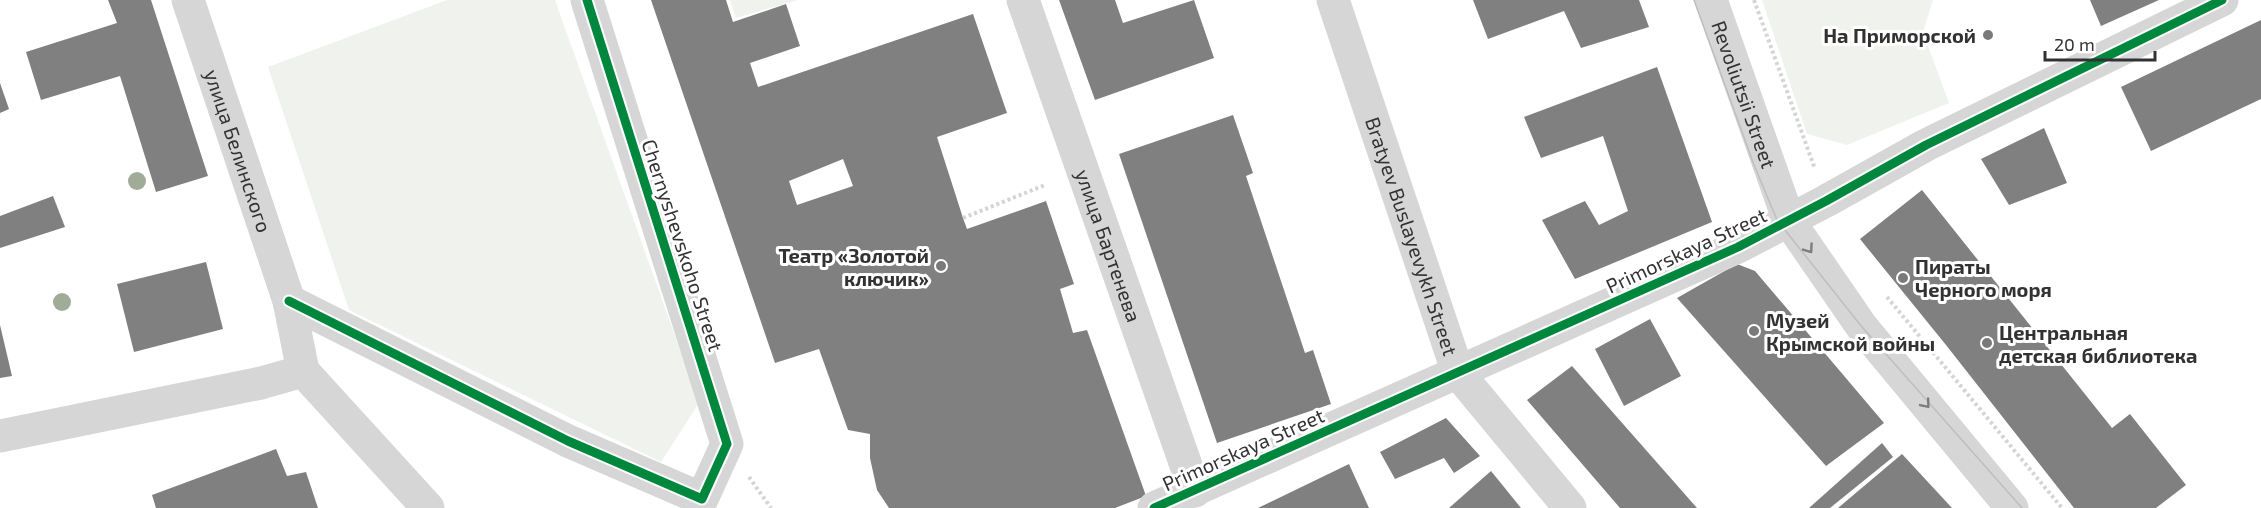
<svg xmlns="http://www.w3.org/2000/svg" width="2261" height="508" font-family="'Exo 2',sans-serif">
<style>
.green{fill:#f0f3ed}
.building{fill:#808080;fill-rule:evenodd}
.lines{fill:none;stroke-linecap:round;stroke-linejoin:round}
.path{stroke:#d4d4d4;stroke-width:4;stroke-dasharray:3 3;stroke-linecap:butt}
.minor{stroke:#d6d6d6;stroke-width:33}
.tram{stroke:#bebebe;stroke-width:1.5}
.cycleway-casing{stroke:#fff;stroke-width:13}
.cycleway{stroke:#00873e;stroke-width:9}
.tree{fill:#a1ac98}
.oneway{stroke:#7c7c7c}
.poi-dot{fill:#7a7a7a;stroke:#fff;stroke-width:2}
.labels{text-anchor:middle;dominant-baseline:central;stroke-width:6;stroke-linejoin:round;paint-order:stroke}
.poi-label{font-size:20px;font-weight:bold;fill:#323232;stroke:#fff;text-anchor:start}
.street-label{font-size:20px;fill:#323232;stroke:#fff}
</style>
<rect width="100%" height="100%" fill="#fff"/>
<g class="green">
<path d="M447 0H555L699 403 661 462 349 310 268 67Z"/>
<path d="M730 0H798L736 18Z"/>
<path d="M1762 0H1933L1923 32 1949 103 1847 145 1807 134Z"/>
</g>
<g class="building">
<path d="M108 0H151L208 176 156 192 120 76 41 100 26 52 117 23Z"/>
<path d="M651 0H726L733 22 786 4 800 46 750 63 758 87 973 14 1007 113 937 137 963 218 967 229 1046 201 1074 284 1060 289 1073 333 1087 330 1146 496 1115 508H889L877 490 870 458V434L848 430 819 349 775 363ZM843 159 853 186 797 205 789 181Z"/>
<path d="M1059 0H1115L1123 23 1194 0 1214 58 1095 100Z"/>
<path d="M1473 0H1639L1649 27 1581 48 1564 11 1488 39Z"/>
<path d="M2090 0H2159L2101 26Z"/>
<path d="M2261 20V99L2151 151 2121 87Z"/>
<path d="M1657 67 1712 222 1575 279 1542 220 1585 201 1599 225 1628 211 1603 136 1541 158 1524 117Z"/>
<path d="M0 83 9 109 0 113Z"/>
<path d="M1233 115 1253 173 1246 176 1305 353 1313 350 1331 404 1217 443 1119 154Z"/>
<path d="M2044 128 2067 183 2009 205 1981 159Z"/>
<path d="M1922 190 2112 428 2130 414 2186 485 2156 508H2074L1946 345 1860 239Z"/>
<path d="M53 196 65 227 0 248V216Z"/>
<path d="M206 262 223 329 134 352 117 284Z"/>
<path d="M1737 264 1755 271 1884 423 1826 466 1677 298Z"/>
<path d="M1650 319 1681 376 1624 406 1595 349Z"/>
<path d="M0 325 12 376 0 378Z"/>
<path d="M1572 366 1697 508H1620L1527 400Z"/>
<path d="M1446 418 1480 456 1454 473 1444 458 1395 479 1380 452Z"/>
<path d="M1882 443 1893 457 1830 508H1809Z"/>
<path d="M276 449 287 476 306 472 318 508H156L152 495Z"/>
<path d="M1902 454 1952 508H1838Z"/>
<path d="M1349 464 1369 508H1258Z"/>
<path d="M1491 471 1521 508H1449Z"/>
</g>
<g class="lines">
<g class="path">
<path d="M1754 0 1815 169"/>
<path d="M963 218 1045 185"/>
<path d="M1887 297 2062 508"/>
<path d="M749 477 771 508"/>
</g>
<g class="minor">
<path id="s1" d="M188 0 289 301 303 371 428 508"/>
<path id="s2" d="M1023 0 1195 491"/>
<path id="s3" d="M1333 0 1458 373 1570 508"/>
<path id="s4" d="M1711 0 1789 221 1862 327 2012 508"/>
<path d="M289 301 568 441 702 499 727 444 587 0"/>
<path d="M0 436 261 383 303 371"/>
<path d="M1154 508 1738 247 1826 201 1926 145 2222 0"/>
</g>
<path class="tram" d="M1694 0 1754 165 1777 220 1862 327 2022 508"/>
<defs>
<g id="cycleway">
<path d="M289 301 568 441 702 499 727 444 587 0"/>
<path d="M1154 508 1738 247 1826 201 1926 145 2222 0"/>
</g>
</defs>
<use href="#cycleway" class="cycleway-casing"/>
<use href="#cycleway" class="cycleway"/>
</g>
<g class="tree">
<circle cx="137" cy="181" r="9"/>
<circle cx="62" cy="302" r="9"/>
</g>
<defs><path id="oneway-chevron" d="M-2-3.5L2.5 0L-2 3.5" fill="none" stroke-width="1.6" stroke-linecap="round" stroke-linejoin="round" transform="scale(1.5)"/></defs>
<g class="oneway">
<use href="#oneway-chevron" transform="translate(1809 249) rotate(55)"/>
<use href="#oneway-chevron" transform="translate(1926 404) rotate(50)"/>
</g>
<g class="poi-dot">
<circle cx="1988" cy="35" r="6"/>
<circle cx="941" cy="266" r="6"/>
<circle cx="1903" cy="278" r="6"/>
<circle cx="1754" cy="331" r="6"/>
<circle cx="1987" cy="343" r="6"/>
</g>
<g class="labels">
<g class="poi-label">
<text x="1976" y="35" text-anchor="end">На Приморской</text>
<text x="929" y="255" text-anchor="end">Театр «Золотой<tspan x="929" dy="23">ключик»</tspan></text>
<text x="1915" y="266">Пираты<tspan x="1915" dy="23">Черного моря</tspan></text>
<text x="1766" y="320">Музей<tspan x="1766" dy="23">Крымской войны</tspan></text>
<text x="1999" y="332">Центральная<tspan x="1999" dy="23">детская библиотека</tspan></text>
</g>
<g class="street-label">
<text stroke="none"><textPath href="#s4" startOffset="100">Revoliutsii Street</textPath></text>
<text stroke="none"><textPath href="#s1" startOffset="159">улица Белинского</textPath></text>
<text stroke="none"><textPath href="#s3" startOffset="249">Bratyev Buslayevykh Street</textPath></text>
<text transform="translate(683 245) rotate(72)">Chernyshevskoho Street</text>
<text stroke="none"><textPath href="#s2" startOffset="260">улица Бартенева</textPath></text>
<text transform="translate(1686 250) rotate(-25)">Primorskaya Street</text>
<text transform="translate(1243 449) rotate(-24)">Primorskaya Street</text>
</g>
</g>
<path d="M2045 51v9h110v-9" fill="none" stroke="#323232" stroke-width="3"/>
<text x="2054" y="51" font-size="18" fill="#323232" stroke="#ffffff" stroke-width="4.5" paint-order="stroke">20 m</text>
</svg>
